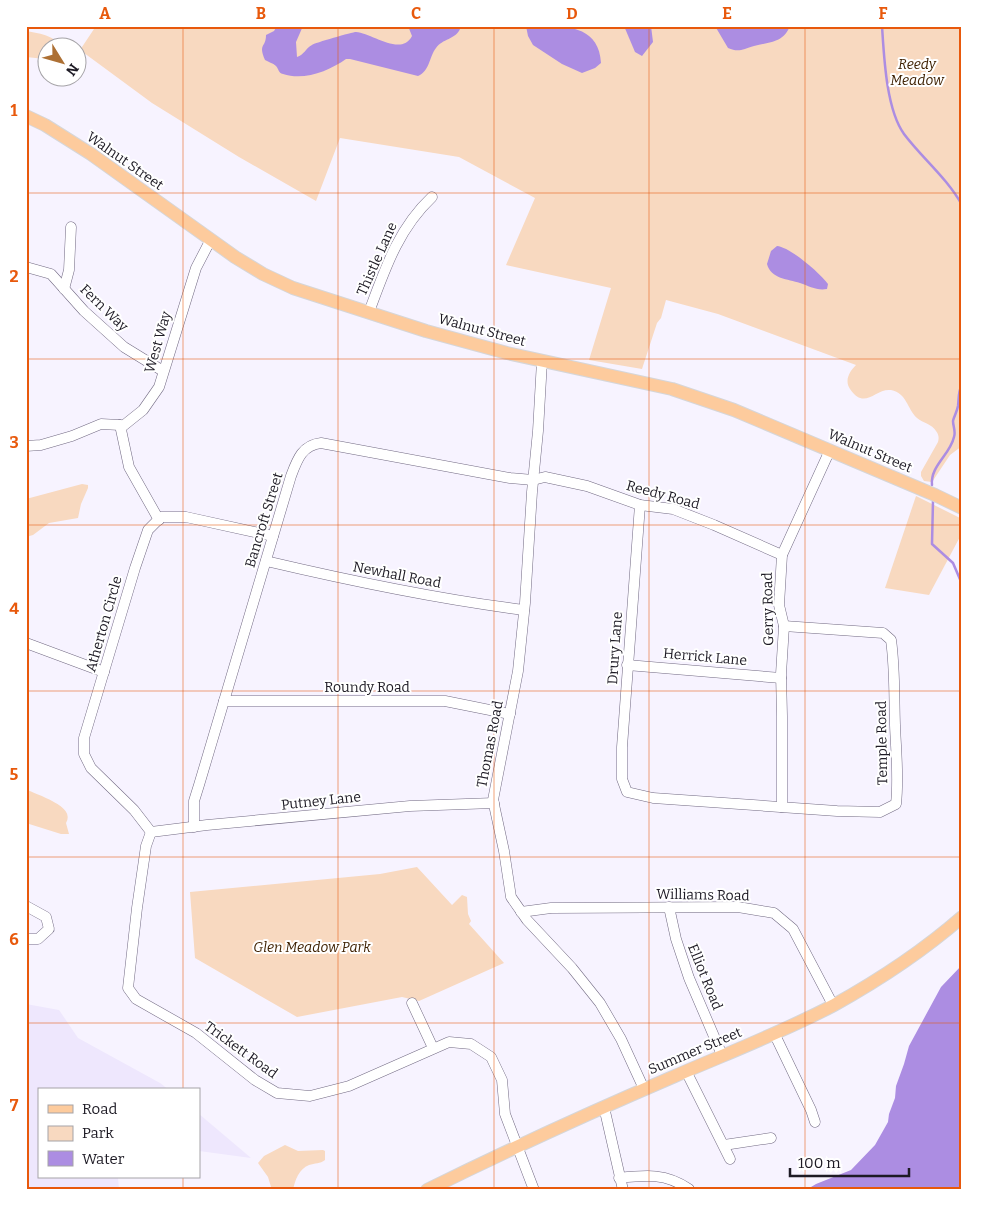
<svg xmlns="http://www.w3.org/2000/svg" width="988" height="1216" font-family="Bitter,serif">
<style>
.built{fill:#eee7fd}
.green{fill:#f8d9c0}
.water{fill:#ac8de2}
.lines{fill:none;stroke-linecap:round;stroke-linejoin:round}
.stream{stroke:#ac8de2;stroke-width:2.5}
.minor-casing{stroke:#726a83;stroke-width:11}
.major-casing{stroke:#d6d6d8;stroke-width:14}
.minor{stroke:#fff;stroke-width:10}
.major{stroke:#fdcb9d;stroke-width:12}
.grid{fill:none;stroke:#e8590c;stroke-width:1;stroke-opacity:0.55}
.labels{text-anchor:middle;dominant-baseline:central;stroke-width:4;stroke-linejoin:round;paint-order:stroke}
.park-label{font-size:14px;font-style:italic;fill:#3f2203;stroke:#fff}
.street-label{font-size:14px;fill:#1d1a24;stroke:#fff}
.neatline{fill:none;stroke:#e8590c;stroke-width:2}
.grid-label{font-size:16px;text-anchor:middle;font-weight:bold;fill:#e8590c}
</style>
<rect width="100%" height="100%" fill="#f7f3ff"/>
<g class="built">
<path d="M26 1004 59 1010 78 1038 160 1083 169 1090H39V1177H118L119 1190H26Z"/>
<path d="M199 1114 251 1158 199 1151Z"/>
</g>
<g class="green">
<path d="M96 26H962V446L950 455 932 482 924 481 921 476V472L938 442C939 438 939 435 936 431 932 424 923 423 917 418 907 409 907 393 891 390 875 388 865 411 850 389 844 380 850 371 856 365L718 314 666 300 661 318 657 323 642 369 589 360 611 288 506 265 535 198 459 157 340 138 316 201 239 157 152 103 80 50Z"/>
<path d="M26 31C37 33 56 35 59 47L48 48 47 58 45 59 26 57Z"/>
<path d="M82 484 88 485V488L81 504 78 518 49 523 33 535 26 537V499Z"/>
<path d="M916 496 962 519V533L929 595 885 588Z"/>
<path d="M26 789C36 795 77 806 66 823L69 834H61L26 823Z"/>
<path d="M417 867 452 905 462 895 467 897 468 914 471 921 469 924 504 963 419 1001 402 997 297 1017 195 958 190 892 380 874Z"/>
<path d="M285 1145 298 1151 323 1150 325 1151V1160C320 1164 315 1163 309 1165 299 1169 295 1180 293 1190H272L268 1177 258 1163 264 1156Z"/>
</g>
<g class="water">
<path d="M277 26H303L296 42 297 57C304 55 306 48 312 45 314 43 353 32 356 32 372 33 401 57 412 36L408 26H459L460 29C456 39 442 39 436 48 429 57 430 71 418 76L350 59H346C329 71 304 81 283 74 278 73 279 69 276 66 273 63 268 62 265 60 258 43 266 48 266 35L274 31Z"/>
<path d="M526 26C556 26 599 21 601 63L595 68 582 73 562 64 533 45 528 36Z"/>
<path d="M624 26H651L653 42 642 56 635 52Z"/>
<path d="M715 26H790C783 43 770 42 754 46 743 49 739 53 728 48Z"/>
<path d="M777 246C790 247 820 273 828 284L827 289C817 291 809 286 800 283 788 279 771 279 767 264L771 251Z"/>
<path d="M962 965V1190H806L816 1184 851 1170 875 1145 888 1122 889 1114 895 1098 896 1086 904 1064 909 1046 941 987Z"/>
</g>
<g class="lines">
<g class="stream">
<path d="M882 26C884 56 886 109 904 134 922 158 947 178 962 205"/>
<path d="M932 485C930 466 950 455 954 437 956 432 953 426 953 421 954 416 957 412 958 406 959 398 958 392 962 384"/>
<path d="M933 501 932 544 953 563 962 584"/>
</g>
<defs>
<g id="minor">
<path d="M26 267 51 274 84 311 124 347 163 371"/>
<path d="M64 289 69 270 71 227"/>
<path d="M369 312C385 269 398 229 432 197"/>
<path d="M542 361 538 431 532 492 525 603 518 671 493 800 504 851 511 897 527 920 572 968 600 1003 621 1039 644 1089"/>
<path d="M26 446 41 445 72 436 101 424 120 425"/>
<path d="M640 505 622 747V779L627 792 653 798 837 811 880 812 896 804C899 777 896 752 895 725 894 697 895 668 891 640L883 633 784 626"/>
<path d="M159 520 129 467 120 425 123 426 143 410 159 387 196 268 210 241"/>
<path d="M266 561C351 581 437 599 524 610"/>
<path d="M26 643 104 672"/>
<path d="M627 665 781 678"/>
<path d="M224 701H445L510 714"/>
<path d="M782 807V716L781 674 784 626 779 605 782 555 830 450"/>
<path d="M194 827V801L199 785 291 476C297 460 302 445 321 443L510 478 533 480 545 477 587 486 640 505 673 509 714 525 782 555"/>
<path d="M151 832 146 846 137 908 128 988 136 999 196 1033 255 1080 277 1093 310 1096 349 1086 449 1042 471 1044 491 1057 502 1080 505 1114 534 1190"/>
<path d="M151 832 134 810 91 768 84 754V738L135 568 148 530 161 517H186L273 536"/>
<path d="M151 832 207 825 410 806 494 803"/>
<path d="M26 906 46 917 49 929 38 939H26"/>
<path d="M669 907 676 939 689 978 722 1055"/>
<path d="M521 912 551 908 738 907 774 913 793 929 833 1005"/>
<path d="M412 1003 433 1048"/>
<path d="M774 1033 811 1110 815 1122"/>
<path d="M686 1071 730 1159"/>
<path d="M604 1107 623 1190"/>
<path d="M724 1145 771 1138"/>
<path d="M619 1178C646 1175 666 1173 689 1189"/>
</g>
<g id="major">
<path d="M26 116 45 125 91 154 235 257 263 274 293 288 426 331 507 353 672 389 734 410 935 495 962 508"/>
<path d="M427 1190C508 1150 591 1112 675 1076 728 1053 783 1032 834 1005 879 980 923 951 962 917"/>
</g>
</defs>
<use href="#minor" class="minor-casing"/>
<use href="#major" class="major-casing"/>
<use href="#minor" class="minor"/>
<use href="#major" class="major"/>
</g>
<path class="grid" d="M183 26V1090M338 26V1190M494 26V1190M649 26V1190M805 26V1190M26 193H962M26 359H962M26 525H962M26 691H962M26 857H962M26 1023H962M183 1177V1190"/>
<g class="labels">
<g class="park-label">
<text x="917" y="64">Reedy<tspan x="917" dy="16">Meadow</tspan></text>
<text x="312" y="947">Glen Meadow Park</text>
</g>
<g class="street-label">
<text transform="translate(125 161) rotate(35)">Walnut Street</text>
<text transform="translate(377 259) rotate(-66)">Thistle Lane</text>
<text transform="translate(104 308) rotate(44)">Fern Way</text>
<text transform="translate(482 330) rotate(15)">Walnut Street</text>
<text transform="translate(158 342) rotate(-74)">West Way</text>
<text transform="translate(870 451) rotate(23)">Walnut Street</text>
<text transform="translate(663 495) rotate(15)">Reedy Road</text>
<text transform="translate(264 520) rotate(-73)">Bancroft Street</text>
<text transform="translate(397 575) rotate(11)">Newhall Road</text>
<text transform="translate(768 609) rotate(-91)">Gerry Road</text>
<text transform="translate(104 624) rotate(-74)">Atherton Circle</text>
<text transform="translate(615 648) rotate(-86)">Drury Lane</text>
<text transform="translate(705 657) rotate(5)">Herrick Lane</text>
<text x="367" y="687">Roundy Road</text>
<text transform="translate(882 743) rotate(-91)">Temple Road</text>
<text transform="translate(490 744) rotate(-79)">Thomas Road</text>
<text transform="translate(321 801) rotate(-6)">Putney Lane</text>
<text transform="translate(703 895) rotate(1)">Williams Road</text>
<text transform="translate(705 977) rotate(68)">Elliot Road</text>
<text transform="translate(241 1050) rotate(36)">Trickett Road</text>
<text transform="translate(695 1051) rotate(-23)">Summer Street</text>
</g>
</g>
<rect width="988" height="1216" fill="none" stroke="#ffffff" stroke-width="55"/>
<rect x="38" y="1088" width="162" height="90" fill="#ffffff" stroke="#a5a3a7"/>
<rect x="48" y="1105" width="25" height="8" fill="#fdcb9d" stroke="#a5a3a7"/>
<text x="82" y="1114" font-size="15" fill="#1d1a24">Road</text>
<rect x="48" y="1126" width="25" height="15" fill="#f8d9c0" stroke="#a5a3a7"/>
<text x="82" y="1138" font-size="15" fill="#1d1a24">Park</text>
<rect x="48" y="1151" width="25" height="15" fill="#ac8de2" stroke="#a5a3a7"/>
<text x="82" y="1164" font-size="15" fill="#1d1a24">Water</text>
<g transform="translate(62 62) rotate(127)"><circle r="24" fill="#ffffff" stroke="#a5a3a7"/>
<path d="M0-4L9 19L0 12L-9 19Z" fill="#ad7034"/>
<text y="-8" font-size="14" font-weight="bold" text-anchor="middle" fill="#1d1a24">N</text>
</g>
<path d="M790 1168v8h119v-8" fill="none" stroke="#1d1a24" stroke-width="2.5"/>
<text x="798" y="1168" font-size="15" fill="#1d1a24" stroke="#ffffff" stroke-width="4" paint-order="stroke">100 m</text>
<rect x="28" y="28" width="932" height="1160" class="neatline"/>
<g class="grid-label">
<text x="105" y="19">A</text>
<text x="261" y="19">B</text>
<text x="416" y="19">C</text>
<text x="572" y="19">D</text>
<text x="727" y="19">E</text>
<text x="883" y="19">F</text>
<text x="14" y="116">1</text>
<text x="14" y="282">2</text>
<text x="14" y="448">3</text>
<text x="14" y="614">4</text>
<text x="14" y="780">5</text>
<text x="14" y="945">6</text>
<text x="14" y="1111">7</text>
</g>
</svg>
